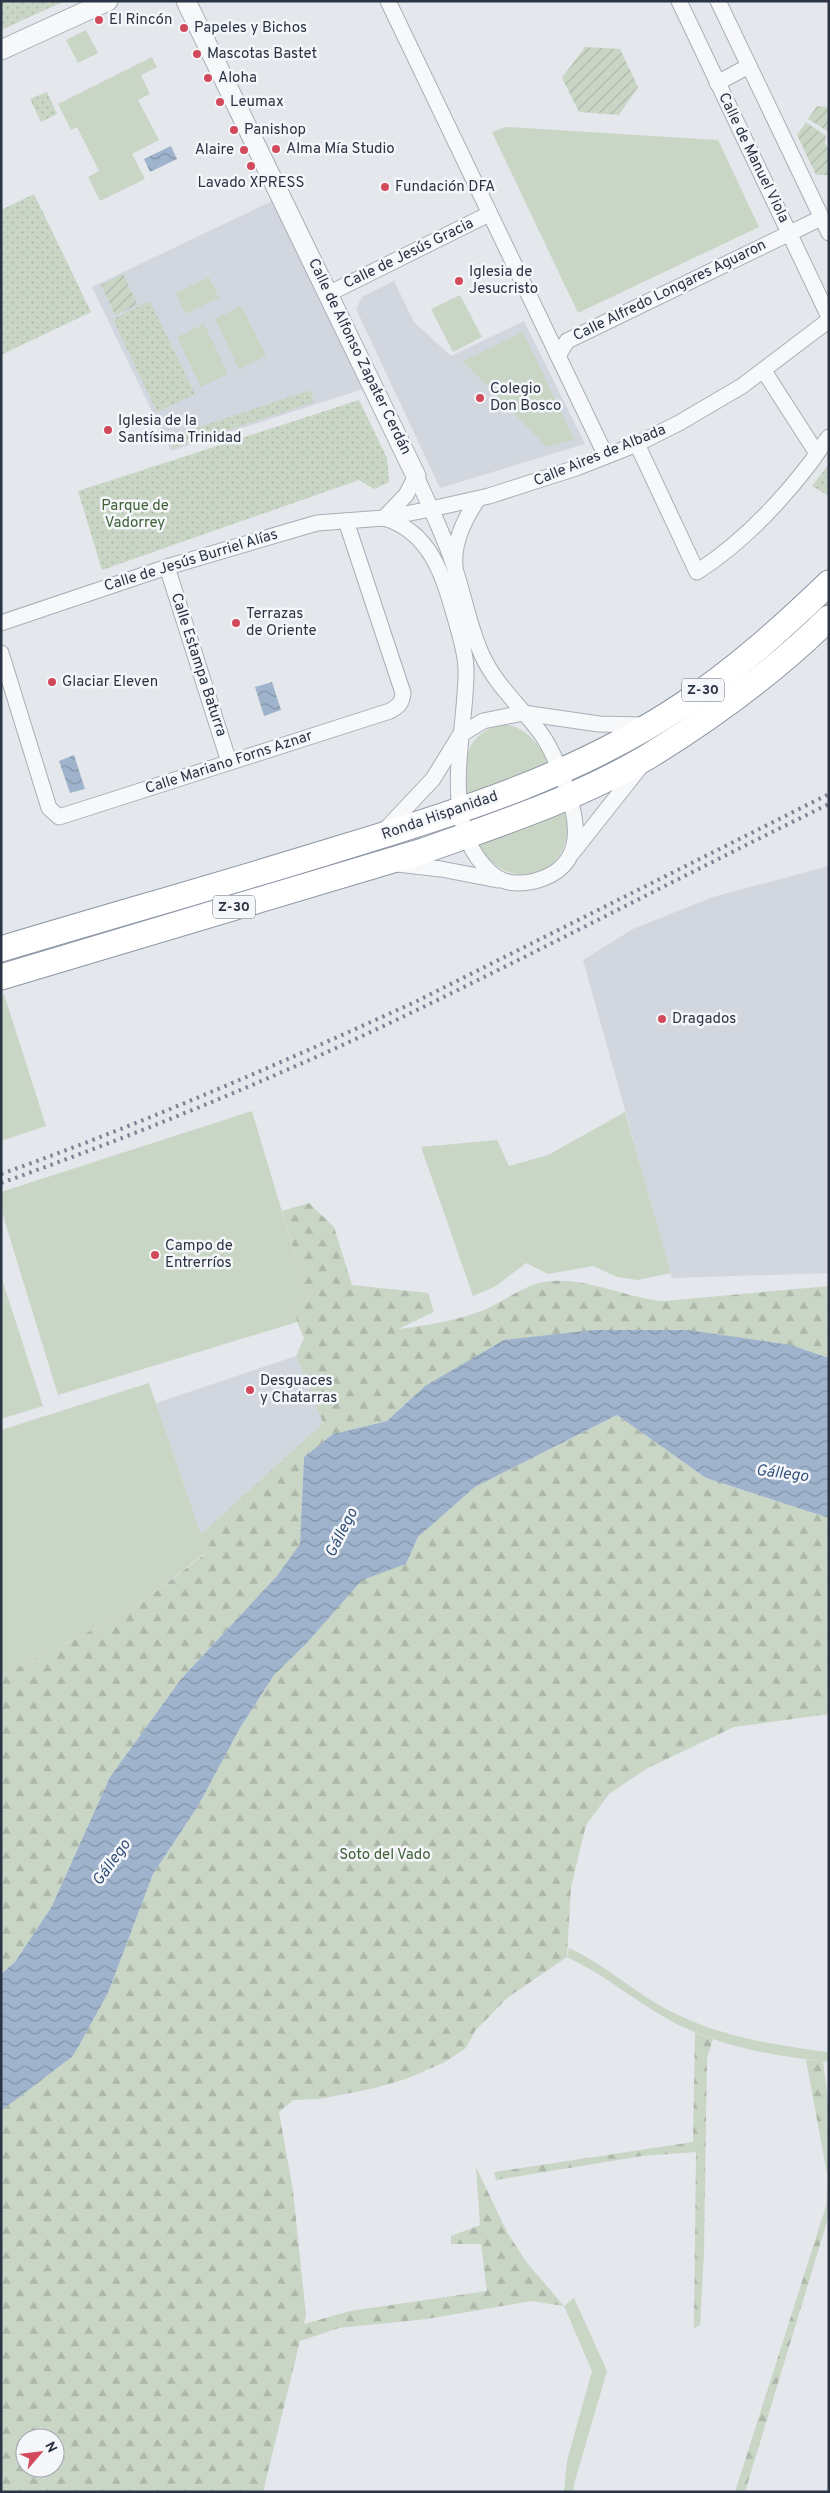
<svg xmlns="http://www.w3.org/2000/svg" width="830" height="2493" font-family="Overpass,sans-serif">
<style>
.built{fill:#d2d6de}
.grass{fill:#c9d6c5}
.forest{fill:url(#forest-firs);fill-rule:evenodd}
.park{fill:url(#park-dots)}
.garden{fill:url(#garden-furrows)}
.water{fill:url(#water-waves)}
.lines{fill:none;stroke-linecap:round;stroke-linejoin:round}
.minor-casing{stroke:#a9aeb7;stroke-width:17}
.tertiary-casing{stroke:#a9aeb7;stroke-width:21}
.trunk-casing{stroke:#8b94a3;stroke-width:27}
.minor{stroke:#f7f8fa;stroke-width:15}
.tertiary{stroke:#f7f8fa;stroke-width:19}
.trunk{stroke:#fff;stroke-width:25}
.rail{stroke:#7d8696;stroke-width:4;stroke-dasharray:2.5 5;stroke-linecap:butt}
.poi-dot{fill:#d1495b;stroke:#f4f6f9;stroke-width:2}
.labels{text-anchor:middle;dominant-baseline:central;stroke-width:5;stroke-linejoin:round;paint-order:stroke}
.shield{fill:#f4f6f9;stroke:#676e7b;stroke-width:1}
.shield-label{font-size:14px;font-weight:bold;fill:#2b3445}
.poi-label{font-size:15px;fill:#2b3445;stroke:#f4f6f9;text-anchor:start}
.street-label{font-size:15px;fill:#2b3445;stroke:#f4f6f9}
.park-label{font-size:15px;fill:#3f6138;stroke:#f4f6f9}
.water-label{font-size:16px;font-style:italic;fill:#34527a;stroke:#f4f6f9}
</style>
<defs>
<pattern id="forest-firs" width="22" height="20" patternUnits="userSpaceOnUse" patternTransform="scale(1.25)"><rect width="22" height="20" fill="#c9d6c5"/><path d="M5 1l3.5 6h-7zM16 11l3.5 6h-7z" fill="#adb8ab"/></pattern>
<pattern id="park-dots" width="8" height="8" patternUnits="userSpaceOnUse" patternTransform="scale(1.25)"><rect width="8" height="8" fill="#c9d6c5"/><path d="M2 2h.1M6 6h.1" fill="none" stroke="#adb8ab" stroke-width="1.8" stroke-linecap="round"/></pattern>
<pattern id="garden-furrows" width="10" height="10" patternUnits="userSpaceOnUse" patternTransform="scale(1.25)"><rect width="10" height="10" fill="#c9d6c5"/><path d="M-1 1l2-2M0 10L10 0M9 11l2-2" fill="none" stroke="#adb8ab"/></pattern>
<pattern id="water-waves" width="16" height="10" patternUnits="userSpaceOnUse" patternTransform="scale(1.25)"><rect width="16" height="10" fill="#9fb4cc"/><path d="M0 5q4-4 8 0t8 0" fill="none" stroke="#8293a7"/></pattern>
</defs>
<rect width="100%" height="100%" fill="#e4e7ec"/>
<g class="built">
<path d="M272 201 363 389 171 451 92 287Z"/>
<path d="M394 281 414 322 451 356 524 321 585 444 440 488 356 309 362 297Z"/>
<path d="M829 866V1273L672 1278 583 960 633 929 713 897Z"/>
<path d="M296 1356 323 1423 201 1534 156 1403Z"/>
</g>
<g class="grass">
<path d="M86 30 98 53 78 63 66 40Z"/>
<path d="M152 57 157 67 141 75 150 94 138 100 159 140 132 154 145 179 100 201 88 177 99 171 77 127 71 130 58 104Z"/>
<path d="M506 127 718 140 759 227 578 313 492 132Z"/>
<path d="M209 277 219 298 185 314 176 293Z"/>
<path d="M460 295 482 337 453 352 431 309Z"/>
<path d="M241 306 266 356 239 369 215 319Z"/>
<path d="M204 324 228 374 201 387 177 337Z"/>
<path d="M523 332 574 439H575L547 447 463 361Z"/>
<path d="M504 724C527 728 539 744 549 764L467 797C461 761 465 733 504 724Z"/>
<path d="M565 808C582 870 511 904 477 842Z"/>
<path d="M4 994 46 1126 1 1141V995Z"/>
<path d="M252 1111 308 1299 294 1304 297 1322 58 1395 1 1209V1192Z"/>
<path d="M625 1112 671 1273 638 1280 617 1277 593 1266 548 1274 526 1263 496 1286 473 1296 421 1147 497 1140 509 1166 548 1155Z"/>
<path d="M1 1276 43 1406 1 1419Z"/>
<path d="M149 1383 201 1534 205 1553 130 1611 1 1676V1430Z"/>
<path d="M569 1948C602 1963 628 1987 659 2005 711 2035 770 2045 829 2052V2062C773 2056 714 2046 664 2017 631 1998 602 1973 567 1957Z"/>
<path d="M574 2298 607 2371 574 2484V2492H564L567 2461 592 2371 564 2306Z"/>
</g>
<g class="forest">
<path d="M309 1203 334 1227 352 1285 428 1293 434 1312 398 1329C428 1325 456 1321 484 1310 502 1302 526 1285 543 1282 584 1275 624 1298 664 1301L829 1286V1358L791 1345 425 1386 387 1421 333 1434 304 1457 300 1544 276 1577 181 1679 110 1777 52 1906 15 1962 1 1974V1676L130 1611 205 1554 201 1534 323 1423 296 1356 304 1338 297 1322 294 1304 308 1299 282 1211Z"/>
<path d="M617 1415 706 1478 829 1518V1714L734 1727 646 1769 609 1794 586 1825 571 1887 567 1957 507 1998 475 2031 466 2048 445 2062 406 2079 371 2089 319 2099 293 2100 279 2112 293 2191 306 2315 304 2324 350 2311 487 2291 481 2244H451V2236L480 2225 476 2167 507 2232 527 2263 564 2306 531 2301 427 2319 339 2328 300 2341 263 2492H1V2111L73 2056 108 1993 153 1874 198 1806 240 1728 274 1675 306 1644 362 1579 406 1564 418 1537 475 1487ZM25 2438H55V2468H25Z"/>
<path d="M695 2033 713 2039 707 2058 704 2252 700 2325 694 2328 696 2152 642 2156 496 2180 494 2172 693 2142Z"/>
<path d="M806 2060 823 2061 829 2109V2215L745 2492H735L826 2206 828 2179Z"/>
</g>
<g class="park">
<path d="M1 1H65L1 30Z"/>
<path d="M47 92 57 114 41 122 30 99Z"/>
<path d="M34 194 91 312 1 355V210Z"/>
<path d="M150 301 195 394 157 412 113 319Z"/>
<path d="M311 390 314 402 173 448 169 437Z"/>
<path d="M359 400 387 458 389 482 374 489 359 480 102 570 78 491Z"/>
<path d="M829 464V496L812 486Z"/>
</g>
<g class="garden">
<path d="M585 47 620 49 638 87 619 115 579 112 562 78Z"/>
<path d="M817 106 829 107V132L808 119Z"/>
<path d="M806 122 826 136 825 144 829 149V175H816L797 135Z"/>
<path d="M123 274 138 305 115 315 101 285Z"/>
</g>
<g class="water">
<path d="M171 146 177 159 150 172 144 159Z"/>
<path d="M272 682 281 710 264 716 255 687Z"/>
<path d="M74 755 85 789 70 793 59 761Z"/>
<path d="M594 1330H688L791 1345 829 1358V1518L706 1478 617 1415 475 1487 418 1537 406 1564 362 1580 306 1644 274 1675 240 1728 198 1806 153 1874 108 1993 73 2056 1 2111V1974L15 1962 52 1906 110 1777 181 1679 276 1577 300 1544 304 1457 333 1434 387 1421 425 1386 504 1340Z"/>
</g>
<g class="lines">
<defs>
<g id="minor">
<path d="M388 1 606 456"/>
<path d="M679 1 829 317"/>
<path d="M718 1 829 233"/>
<path d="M717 83 749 66"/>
<path d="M328 294 489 214"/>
<path d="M558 356 567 341 821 218"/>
<path d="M764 371 816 452"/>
<path d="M637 444 697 572C740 544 779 504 811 462 817 454 822 445 829 437"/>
<path d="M384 518C432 532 444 579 456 621 460 636 466 653 466 670 467 731 437 822 489 871 502 884 517 885 535 881 590 866 578 816 562 776 556 760 549 744 539 731 520 706 495 684 482 655 470 629 465 600 456 572 446 539 430 507 416 476"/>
<path d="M384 518 406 495 416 476"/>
<path d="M455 566C453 543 465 518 478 499"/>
<path d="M167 567 229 762"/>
<path d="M1 623 167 567 317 523 384 518 431 509 489 496 576 468 637 444 679 423 742 386 829 320"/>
<path d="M1 653 49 808 59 817 390 711C399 706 402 703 403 693L346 521"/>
<path d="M385 830 433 779 460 735 483 721 523 713 599 724 644 725"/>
<path d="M573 852 641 766"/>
<path d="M397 864 441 869 498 880"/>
</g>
<g id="tertiary">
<path d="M186 1 416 476"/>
<path d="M1 50 108 1"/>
</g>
<g id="trunk">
<path d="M1 949C114 915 228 883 341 848 460 812 580 774 684 704 737 669 783 627 829 583"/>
<path d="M1 977 423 851C499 824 579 798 649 756 714 716 775 671 829 618"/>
</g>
</defs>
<use href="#minor" class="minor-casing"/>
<use href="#tertiary" class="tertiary-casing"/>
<use href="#trunk" class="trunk-casing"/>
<use href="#minor" class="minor"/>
<use href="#tertiary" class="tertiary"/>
<use href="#trunk" class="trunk"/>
<g class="rail">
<path d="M1 1174C142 1124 279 1064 415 1002L829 794"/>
<path d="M1 1183C144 1132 283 1075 419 1009 557 942 692 871 829 804"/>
</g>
</g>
<g class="poi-dot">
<circle cx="99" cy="20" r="5"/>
<circle cx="184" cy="28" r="5"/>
<circle cx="197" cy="54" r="5"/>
<circle cx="208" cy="78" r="5"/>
<circle cx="220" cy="102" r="5"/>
<circle cx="234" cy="130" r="5"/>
<circle cx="276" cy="149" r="5"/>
<circle cx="244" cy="150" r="5"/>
<circle cx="251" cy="166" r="5"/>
<circle cx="385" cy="187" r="5"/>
<circle cx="459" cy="281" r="5"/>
<circle cx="480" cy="398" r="5"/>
<circle cx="108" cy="430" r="5"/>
<circle cx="236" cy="623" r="5"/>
<circle cx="52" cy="682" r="5"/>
<circle cx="662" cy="1019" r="5"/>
<circle cx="155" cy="1255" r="5"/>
<circle cx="250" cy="1390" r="5"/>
</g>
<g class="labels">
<g class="shield">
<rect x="682" y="678.5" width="42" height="23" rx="4"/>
<rect x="213" y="895.5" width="42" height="23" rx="4"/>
</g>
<g class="shield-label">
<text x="703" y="690">Z-30</text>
<text x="234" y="907">Z-30</text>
</g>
<g class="poi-label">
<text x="109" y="20">El Rincón</text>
<text x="194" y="28">Papeles y Bichos</text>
<text x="207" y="54">Mascotas Bastet</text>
<text x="218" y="78">Aloha</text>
<text x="230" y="102">Leumax</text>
<text x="244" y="130">Panishop</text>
<text x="286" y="149">Alma Mía Studio</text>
<text x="234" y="150" text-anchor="end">Alaire</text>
<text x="251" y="183" text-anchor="middle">Lavado XPRESS</text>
<text x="395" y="187">Fundación DFA</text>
<text x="469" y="272">Iglesia de<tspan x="469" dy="17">Jesucristo</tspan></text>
<text x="490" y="389">Colegio<tspan x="490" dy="17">Don Bosco</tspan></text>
<text x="118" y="421">Iglesia de la<tspan x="118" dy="17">Santísima Trinidad</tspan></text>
<text x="246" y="614">Terrazas<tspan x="246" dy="17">de Oriente</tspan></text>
<text x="62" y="682">Glaciar Eleven</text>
<text x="672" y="1019">Dragados</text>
<text x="165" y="1246">Campo de<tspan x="165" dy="17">Entrerríos</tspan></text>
<text x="260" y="1381">Desguaces<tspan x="260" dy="17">y Chatarras</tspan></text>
</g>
<g class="street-label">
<text transform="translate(753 158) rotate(64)">Calle de Manuel Viola</text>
<text transform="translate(409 254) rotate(-26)">Calle de Jesús Gracia</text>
<text transform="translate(670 291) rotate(-26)">Calle Alfredo Longares Aguaron</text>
<text transform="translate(359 357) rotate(64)">Calle de Alfonso Zapater Cerdán</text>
<text transform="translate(600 456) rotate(-22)">Calle Aires de Albada</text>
<text transform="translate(191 561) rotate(-17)">Calle de Jesús Burriel Alías</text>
<text transform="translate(198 665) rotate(72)">Calle Estampa Baturra</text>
<text transform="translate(229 763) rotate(-18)">Calle Mariano Forns Aznar</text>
<text transform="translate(440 816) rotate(-19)">Ronda Hispanidad</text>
</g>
<g class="park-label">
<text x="135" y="506">Parque de<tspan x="135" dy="17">Vadorrey</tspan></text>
<text x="385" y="1855">Soto del Vado</text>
</g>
<g class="water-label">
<text transform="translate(782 1474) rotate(7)">Gállego</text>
<text transform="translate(342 1533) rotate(-63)">Gállego</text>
<text transform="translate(112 1863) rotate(-54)">Gállego</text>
</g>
</g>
<rect width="830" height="2493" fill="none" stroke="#2b3445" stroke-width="5"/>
<g transform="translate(40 2453) rotate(62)"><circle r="24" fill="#f4f6f9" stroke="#a4a8b1"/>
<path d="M0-4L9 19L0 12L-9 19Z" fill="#d1495b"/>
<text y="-8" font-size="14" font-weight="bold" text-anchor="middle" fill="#2b3445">N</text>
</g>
</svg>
